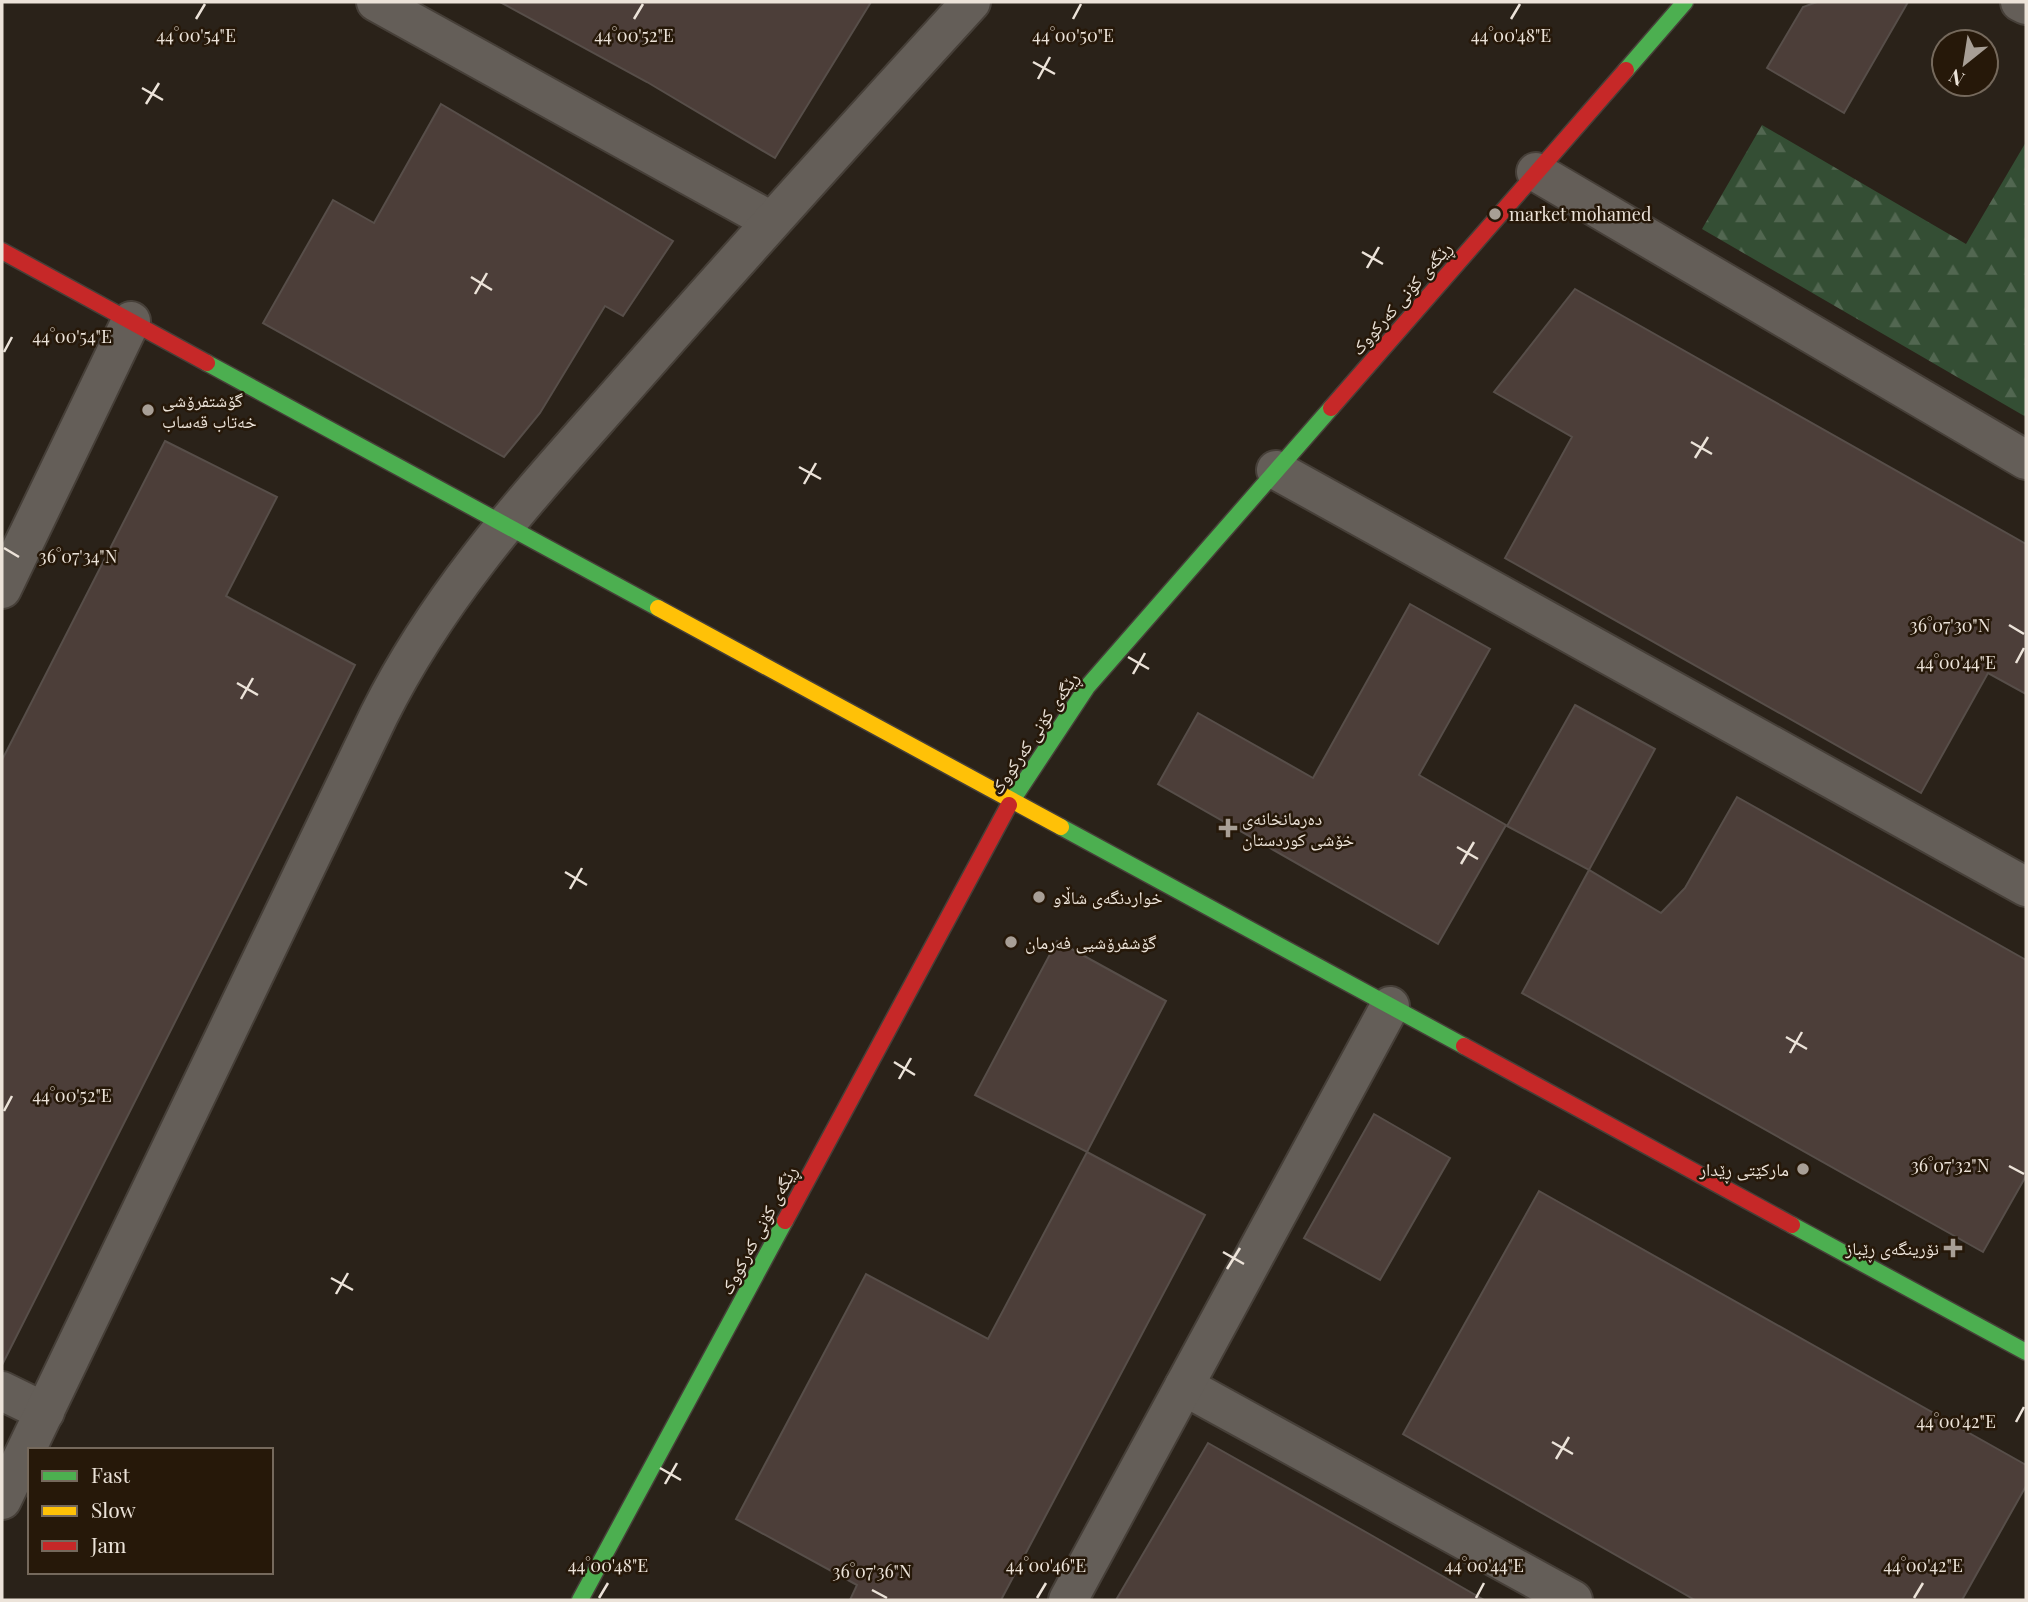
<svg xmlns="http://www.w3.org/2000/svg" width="2028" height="1602" font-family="'Playfair Display','Noto Naskh Arabic',serif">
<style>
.forest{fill:url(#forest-firs)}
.building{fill:#4c3e39;stroke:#574e49;stroke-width:2}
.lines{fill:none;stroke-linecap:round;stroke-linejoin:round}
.street-casing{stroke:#463f38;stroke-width:42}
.fast-casing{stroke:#463f38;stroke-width:19}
.slow-casing{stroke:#463f38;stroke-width:19}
.jam-casing{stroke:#463f38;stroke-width:19}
.street{stroke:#645e58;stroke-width:38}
.fast{stroke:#4caf50;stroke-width:16}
.slow{stroke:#ffc107;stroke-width:16}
.jam{stroke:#c62828;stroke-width:16}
.ticks{fill:none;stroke:#ece3d9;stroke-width:2.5}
.poi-dot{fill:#a89f96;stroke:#261809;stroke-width:2.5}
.labels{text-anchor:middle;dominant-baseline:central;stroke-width:5;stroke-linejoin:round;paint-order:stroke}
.poi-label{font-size:18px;fill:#ece3d9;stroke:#261809;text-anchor:start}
.street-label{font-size:18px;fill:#ece3d9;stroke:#261809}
.ticks-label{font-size:18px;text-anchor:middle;fill:#ece3d9;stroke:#261809;stroke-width:5;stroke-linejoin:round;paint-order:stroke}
</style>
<defs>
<pattern id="forest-firs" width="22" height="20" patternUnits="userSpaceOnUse" patternTransform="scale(1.75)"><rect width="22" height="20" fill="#344e34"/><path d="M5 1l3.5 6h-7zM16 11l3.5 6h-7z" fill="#526751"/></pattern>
</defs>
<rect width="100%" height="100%" fill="#2a2219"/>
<path class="forest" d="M1762 125 1966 244 2026 142V417L1702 229Z"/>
<g class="building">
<path d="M500 2H871L775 158 647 82Z"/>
<path d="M1817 2H1908L1844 113 1767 68 1803 7Z"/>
<path d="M441 104 673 241 623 316 605 306 540 413 504 457 263 323 333 200 374 223Z"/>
<path d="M1575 289 2026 544V694L1988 673 1921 793 1505 558 1572 437 1494 392Z"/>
<path d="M165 441 277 497 226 596 355 665 2 1365V760Z"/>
<path d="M1410 604 1490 649 1419 775 1506 825 1438 944 1158 784 1198 713 1313 778Z"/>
<path d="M1575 705 1655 749 1589 870 1507 826Z"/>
<path d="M1737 797 2026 960V1176L1983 1252 1522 993 1589 870 1661 913 1685 888Z"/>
<path d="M1057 941 1166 1001 1087 1152 975 1095Z"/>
<path d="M1374 1114 1450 1158 1380 1280 1304 1238Z"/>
<path d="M1087 1152 1205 1215 1001 1600H850L857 1585 736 1519 866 1274 988 1339Z"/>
<path d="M1539 1191 2026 1465V1486L1962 1600H1695L1403 1434Z"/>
<path d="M1208 1443 1371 1535 1484 1600H1116Z"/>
</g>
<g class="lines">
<defs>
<g id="street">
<path d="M376 2 771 221"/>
<path d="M2020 2 2026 5"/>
<path d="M1536 172 2026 460"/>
<path d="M1276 470 2026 887"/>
<path d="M2 589 131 321"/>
<path d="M1184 1386 1573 1600"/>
<path d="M2 1391 45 1412"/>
<path d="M2 1500 379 715C443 587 532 493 625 387 739 257 855 129 971 2"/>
<path d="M1068 1600 1390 1006"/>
</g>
<g id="fast">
<path d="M1626 70 1685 2"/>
<path d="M207 363 658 608"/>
<path d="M1009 805 1087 687 1331 408"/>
<path d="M1061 827 1464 1046"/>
<path d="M1792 1225 2026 1352"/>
<path d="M580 1600 785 1221"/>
</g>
<path id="slow" d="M658 608 1061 827"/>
<g id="jam">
<path d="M2 251 207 363"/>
<path d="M1331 408 1626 70"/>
<path d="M1464 1046 1792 1225"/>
<path d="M785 1221 1009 805"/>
</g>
</defs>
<use href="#street" class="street-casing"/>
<use href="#fast" class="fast-casing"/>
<use href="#slow" class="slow-casing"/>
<use href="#jam" class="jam-casing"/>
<use href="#street" class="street"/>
<use href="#fast" class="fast"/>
<use href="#slow" class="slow"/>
<use href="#jam" class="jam"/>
</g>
<path class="ticks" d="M196 19 205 4M634 19 643 4M1073 19 1081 4M1511 19 1520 4M1033 62 1055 74M1038 79 1050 57M142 88 163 100M146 104 159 83M1362 252 1383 264M1367 268 1379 247M471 277 492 290M475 294 487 273M4 352 12 337M1691 442 1712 454M1695 458 1708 437M799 467 821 479M804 484 816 463M4 548 19 557M2009 625 2024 634M1128 657 1149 669M2016 663 2024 648M1133 674 1145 653M237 683 258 695M241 699 253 678M1457 847 1478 859M1461 864 1474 842M565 872 587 885M570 889 582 868M1786 1037 1807 1049M1790 1053 1802 1032M894 1062 915 1075M899 1079 911 1058M4 1111 12 1096M2009 1166 2024 1174M1223 1252 1244 1264M1227 1269 1240 1248M331 1278 353 1290M336 1294 348 1273M2016 1422 2024 1407M1552 1442 1573 1454M1556 1459 1569 1437M660 1468 681 1480M665 1484 677 1463M872 1590 887 1598M599 1598 608 1583M1037 1598 1046 1583M1476 1598 1484 1583M1914 1598 1923 1583"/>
<g class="poi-dot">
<circle cx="1495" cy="214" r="7"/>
<circle cx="148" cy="410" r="7"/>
<path d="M1224.5 817.5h7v7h7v7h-7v7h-7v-7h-7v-7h7z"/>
<circle cx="1039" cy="897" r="7"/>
<circle cx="1011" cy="942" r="7"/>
<circle cx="1803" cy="1169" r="7"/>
<path d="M1949.5 1237.5h7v7h7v7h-7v7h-7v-7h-7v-7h7z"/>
</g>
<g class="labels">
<g class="poi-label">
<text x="1509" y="214">market mohamed</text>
<text x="162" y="400">گۆشتفرۆشی<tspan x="162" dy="21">خەتاب قەساب</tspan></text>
<text x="1242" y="818">دەرمانخانەی<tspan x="1242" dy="21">خۆشی کوردستان</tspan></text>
<text x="1053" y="897">خواردنگەی شاڵاو</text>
<text x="1025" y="942">گۆشفرۆشیی فەرمان</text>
<text x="1789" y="1169" text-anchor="end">مارکێتی ڕێدار</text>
<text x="1939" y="1248" text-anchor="end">نۆرینگەی ڕێباز</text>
</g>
<g class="street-label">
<text transform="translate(1401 298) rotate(-49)">ڕێگەی کۆنی کەرکووک</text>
<text transform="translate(1034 733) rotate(-56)">ڕێگەی کۆنی کەرکووک</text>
<text transform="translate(758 1230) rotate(-62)">ڕێگەی کۆنی کەرکووک</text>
</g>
</g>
<g class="ticks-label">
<text x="196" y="42">44°00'54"E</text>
<text x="634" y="42">44°00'52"E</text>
<text x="1073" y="42">44°00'50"E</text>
<text x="1511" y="42">44°00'48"E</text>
<text x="72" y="343">44°00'54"E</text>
<text x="78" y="563">36°07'34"N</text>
<text x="1950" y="632">36°07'30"N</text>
<text x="1956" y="669">44°00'44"E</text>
<text x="72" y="1102">44°00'52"E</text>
<text x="1950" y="1172">36°07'32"N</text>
<text x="1956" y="1428">44°00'42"E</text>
<text x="608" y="1572">44°00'48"E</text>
<text x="1046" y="1572">44°00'46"E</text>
<text x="1484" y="1572">44°00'44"E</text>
<text x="1923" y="1572">44°00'42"E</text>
<text x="872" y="1578">36°07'36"N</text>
</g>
<rect width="2028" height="1602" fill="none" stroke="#ece3d9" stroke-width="7"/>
<rect x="28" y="1448" width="245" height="126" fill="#261809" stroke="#75695c" stroke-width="2"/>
<rect x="42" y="1471" width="35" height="10" fill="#4caf50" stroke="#75695c" stroke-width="2"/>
<text x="91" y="1483" font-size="21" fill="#ece3d9">Fast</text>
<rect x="42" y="1506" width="35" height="10" fill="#ffc107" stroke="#75695c" stroke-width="2"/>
<text x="91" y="1518" font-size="21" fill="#ece3d9">Slow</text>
<rect x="42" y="1541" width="35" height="10" fill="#c62828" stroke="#75695c" stroke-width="2"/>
<text x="91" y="1553" font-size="21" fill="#ece3d9">Jam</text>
<g transform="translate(1965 63) rotate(210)"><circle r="33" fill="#261809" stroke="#75695c" stroke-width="2"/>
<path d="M0-5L12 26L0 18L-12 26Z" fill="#a89f96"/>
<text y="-10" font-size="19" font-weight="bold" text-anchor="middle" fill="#ece3d9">N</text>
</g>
</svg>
